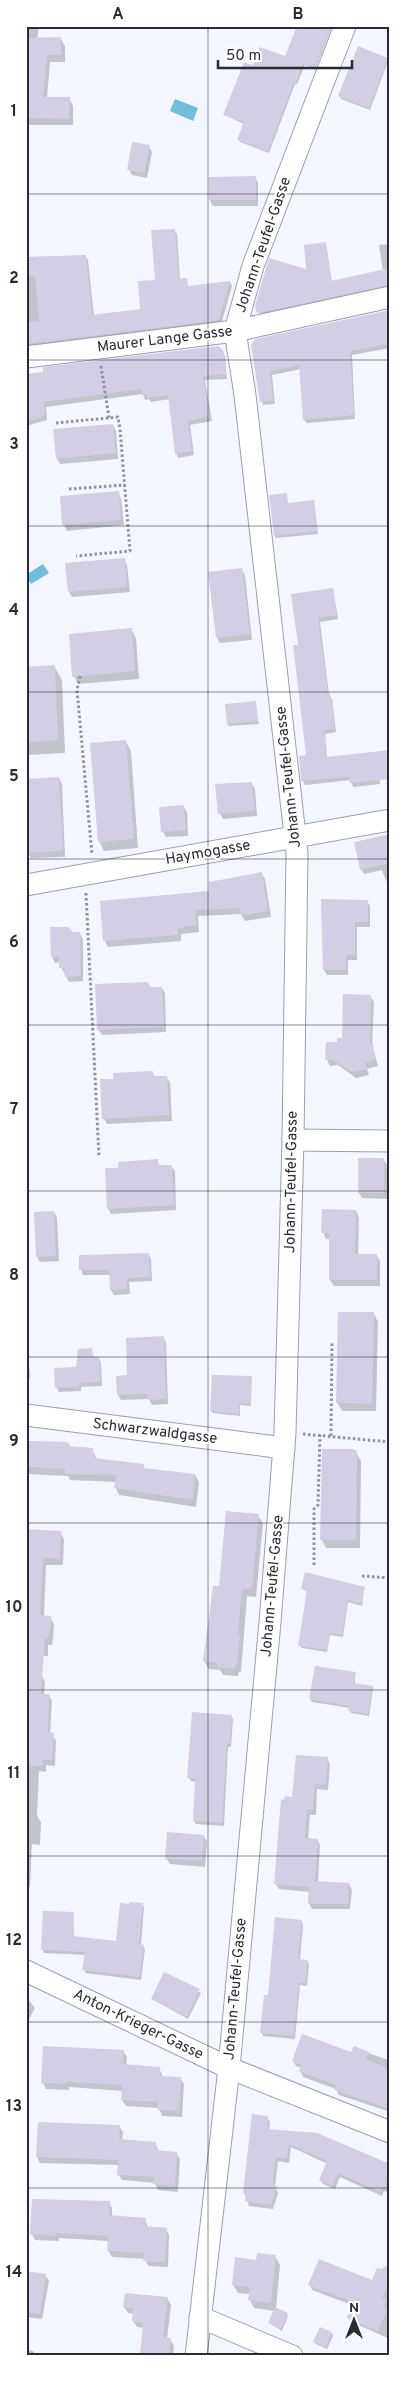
<svg xmlns="http://www.w3.org/2000/svg" width="416" height="2382" font-family="Overpass,sans-serif">
<style>
.water{fill:#70beda}
.shadow{fill:#0003}
.building{fill:#d3cee3}
.lines{fill:none;stroke-linecap:round;stroke-linejoin:round}
.street-casing{stroke:#999fb2;stroke-width:23}
.path{stroke:#90939b;stroke-width:3;stroke-dasharray:2.5 2.5;stroke-linecap:butt}
.street{stroke:#fff;stroke-width:21}
.grid{fill:none;stroke:#2a2c34;stroke-width:1;stroke-opacity:0.55}
.labels{text-anchor:middle;dominant-baseline:central;stroke-width:4;stroke-linejoin:round;paint-order:stroke}
.street-label{font-size:15px;fill:#2a2c34;stroke:#fff}
.neatline{fill:none;stroke:#2a2c34;stroke-width:2}
.grid-label{font-size:16px;text-anchor:middle;font-weight:bold;fill:#2a2c34}
</style>
<rect width="100%" height="100%" fill="#f3f6fe"/>
<g class="water">
<path d="M175 99 198 108 193 121 170 111Z"/>
<path d="M43 564 49 573 31 584 26 575Z"/>
</g>
<g class="shadow">
<path d="M26 26H39L37 39 60 38 65 46V62H50L47 98H69L73 106V125H30L26 118 30 73 26 72Z"/>
<path d="M330 27 331 29 315 70 305 65 297 84H295L269 153 240 142 239 140 244 124 225 115 285 58Z"/>
<path d="M387 59 388 61 370 110 341 99 340 96Z"/>
<path d="M149 147 152 152 147 178 132 175 129 169Z"/>
<path d="M255 177 258 183V206H213L210 200V178Z"/>
<path d="M174 230 177 234 180 280H186L189 288 230 282 232 286 221 325 26 350V257L85 256 88 260 94 316 142 310 157 281Z"/>
<path d="M326 244 332 282 383 271 379 245 390 244V288L262 316 256 306 308 271Z"/>
<path d="M390 311V348L352 355 355 419 307 423 304 420 301 369 272 375 275 404 263 405 252 346Z"/>
<path d="M222 351 225 356 227 379 205 380 212 421 190 425 194 455 178 458 176 453 170 399 151 402 149 399 145 400 143 394 46 407 47 420 26 426V376Z"/>
<path d="M113 425 116 431 118 459 60 464 57 458Z"/>
<path d="M118 492 121 498 124 525 67 531 64 525 61 498Z"/>
<path d="M313 501 318 534 276 538 275 536 288 504Z"/>
<path d="M124 559 127 565 130 592 72 597 69 592Z"/>
<path d="M241 569 245 575 252 640 220 643 217 638 209 573Z"/>
<path d="M333 589 338 619 320 622 329 695 332 699 336 732 325 734 327 758 377 757 380 784 353 787 351 780 305 785 303 781 308 756 299 646Z"/>
<path d="M131 629 136 638 139 679 78 684 74 676Z"/>
<path d="M54 666 62 680 65 753 29 755 26 750V668Z"/>
<path d="M255 703 259 724 229 726 228 724Z"/>
<path d="M126 742 131 751 138 848 104 851 99 841Z"/>
<path d="M59 778 62 784 65 857 31 858 28 853Z"/>
<path d="M251 783 255 789 257 816 223 819 220 814Z"/>
<path d="M184 807 187 812 188 836 166 837 163 832Z"/>
<path d="M390 837V880L386 881 382 870 364 874 361 869Z"/>
<path d="M261 873 265 879 271 917 245 921 241 914 198 916 199 932 181 934V941L108 947 105 941 210 892Z"/>
<path d="M367 901 370 906V927H357V960H348V975H327L324 970Z"/>
<path d="M73 934H80L83 939V981L69 982 61 967 60 962 55 963 52 957Z"/>
<path d="M148 983 151 988H162L165 993 166 1032 102 1035 98 1029Z"/>
<path d="M370 996 374 1002 372 1045 378 1066 367 1069 369 1075 356 1078 338 1065 330 1066 327 1060V1043L338 1044 343 1039Z"/>
<path d="M152 1072 155 1077H166L170 1082 172 1121 107 1124 104 1119 115 1080Z"/>
<path d="M383 1159 387 1165H390V1199L362 1198 359 1193Z"/>
<path d="M157 1161 160 1166H171L175 1171 176 1210 111 1214 108 1208 120 1169Z"/>
<path d="M356 1211 359 1218 358 1255H376L380 1261V1286H334L330 1280V1239H326L323 1232Z"/>
<path d="M54 1212 57 1218 59 1261 40 1262 37 1257Z"/>
<path d="M148 1254 151 1259 152 1281 129 1282 130 1294 114 1295 111 1290 110 1275H83L81 1270V1256Z"/>
<path d="M374 1314 378 1322 376 1411H342L337 1402Z"/>
<path d="M163 1337 166 1343 168 1404 152 1405 149 1399 121 1400 118 1395 129 1377Z"/>
<path d="M26 1347 28 1350 30 1378H26Z"/>
<path d="M91 1350 94 1358H99L101 1363 102 1386 81 1387V1391L59 1392 57 1388 78 1368Z"/>
<path d="M251 1377V1406L240 1405V1416L213 1413 211 1411Z"/>
<path d="M68 1443 70 1447 92 1450 97 1459 143 1465 145 1469 195 1475 199 1482 196 1507 119 1495 116 1488V1482L70 1480 68 1476 26 1474V1444Z"/>
<path d="M323 1450 356 1452 361 1461 360 1548H326L322 1540Z"/>
<path d="M258 1516 263 1523 256 1597 247 1596 241 1672H239L238 1676 223 1675 220 1670 209 1669 204 1661 221 1588Z"/>
<path d="M26 1531 60 1532 64 1539 63 1565H46L44 1617H50L54 1624 53 1640 52 1645H48V1656L26 1655Z"/>
<path d="M364 1588 362 1606 348 1602 343 1637 330 1635 327 1652 301 1648 308 1592 302 1589Z"/>
<path d="M355 1673V1684L372 1687 373 1689 369 1716 351 1713 350 1708 312 1702 310 1699Z"/>
<path d="M26 1675 42 1676 45 1682 44 1695H49L52 1701 50 1734 56 1740 55 1766 46 1765V1772L39 1771 37 1816 41 1822 40 1845 32 1844 30 1887H26Z"/>
<path d="M231 1716 233 1719 231 1747H228L224 1826 196 1824 194 1821 196 1782 191 1781 189 1778Z"/>
<path d="M327 1758 330 1764 328 1790 317 1789 316 1815H310L308 1840H317L320 1845 318 1882 349 1884 352 1890 350 1909H312L309 1903 310 1892 279 1889 276 1884 283 1801 294 1798Z"/>
<path d="M203 1836 207 1841 205 1867 170 1864 166 1858Z"/>
<path d="M143 1905 144 1907 141 1945 145 1949 141 1980 85 1973 86 1955 44 1953 43 1950 73 1913 74 1938 117 1943Z"/>
<path d="M301 1921 303 1924 300 1960 307 1961 309 1964 307 1986 300 1985 295 2039 263 2036 262 2033 270 1997Z"/>
<path d="M165 1973 201 1993 188 2019 152 1999Z"/>
<path d="M26 1997 35 2008 26 2025Z"/>
<path d="M354 2048 388 2060 390 2053V2112L339 2095 336 2089 303 2077 300 2071 301 2068 296 2066 293 2061 352 2054Z"/>
<path d="M123 2051 127 2057 126 2066 159 2068 163 2077 180 2078 184 2084 182 2117 162 2116 159 2108 126 2106 122 2100 123 2091 69 2087V2090L46 2089 43 2083Z"/>
<path d="M267 2117 270 2122 269 2130 390 2165V2193L384 2191 382 2196 340 2177 335 2189 323 2184 320 2180 328 2164 291 2147 289 2163 278 2161 275 2187 278 2193 273 2209 249 2206 244 2192Z"/>
<path d="M39 2123 119 2126 123 2132 122 2141 155 2143 159 2152 176 2153 180 2159 178 2192 158 2190 155 2183 122 2180 118 2174 119 2165 40 2163 37 2157Z"/>
<path d="M109 2202 112 2208V2217L145 2219 148 2228 166 2229 169 2235 168 2267 148 2266 145 2259 112 2257 108 2250 109 2241 59 2238V2241L35 2240 32 2234Z"/>
<path d="M275 2256 280 2265 276 2309 288 2316 282 2331 269 2323 274 2311 254 2308 250 2300V2294L238 2293 233 2284 257 2261Z"/>
<path d="M26 2272 45 2275 49 2281 42 2319 26 2317Z"/>
<path d="M390 2274V2339L351 2322 349 2318 352 2305 312 2290 310 2285 373 2282Z"/>
<path d="M167 2298 171 2305 167 2339H170L174 2346 173 2356H140L144 2328 137 2327 133 2321 134 2314 128 2313 124 2307Z"/>
<path d="M332 2333 333 2336 327 2349 316 2344 314 2342Z"/>
<path d="M26 2350 33 2351 36 2356H26Z"/>
</g>
<g class="building">
<path d="M297 26H331L314 68 303 64 296 83 294 82 268 151 237 140 244 122 223 115 244 62 253 65 260 47 285 56Z"/>
<path d="M61 37V55H47L43 97H70L69 119 26 118 29 66H26V38Z"/>
<path d="M358 46 388 58 369 108 338 96Z"/>
<path d="M132 142 150 145 144 173 127 170Z"/>
<path d="M256 176V200H209V177Z"/>
<path d="M175 229 179 279 187 278 188 286 230 281 219 320 26 344V322L39 321 35 276 26 277V257L86 255 92 315 140 309 138 281 155 280 151 230Z"/>
<path d="M326 242 331 281 390 268V285L258 313 256 312 255 306 269 258 306 269 304 245Z"/>
<path d="M390 310V344L350 351 354 415 303 420 299 365 270 371 273 401 260 402 251 345 255 339Z"/>
<path d="M218 346 223 350 226 374 203 376 210 416 188 421 192 451 175 454 168 395 147 398V395H142L141 389 44 402 45 415 26 423V374L43 372V367Z"/>
<path d="M113 424 116 453 56 459 53 429Z"/>
<path d="M119 491 121 520 62 525 60 496Z"/>
<path d="M287 493 288 503 314 500 318 531 274 536 269 495Z"/>
<path d="M125 558 127 587 68 592 65 563Z"/>
<path d="M242 568 250 634 216 638 208 572Z"/>
<path d="M333 588 337 615 318 618 328 694H330L335 729 324 730 326 757 390 750V779L350 783 349 777 301 781 299 756 306 755 293 645H298L291 594Z"/>
<path d="M132 628 135 671 72 677 69 634Z"/>
<path d="M55 665 58 740 26 742V667Z"/>
<path d="M256 701 258 721 227 724 225 704Z"/>
<path d="M126 740 134 839 98 842 90 743Z"/>
<path d="M59 777 63 851 26 853V779Z"/>
<path d="M252 782 255 811 218 814 215 784Z"/>
<path d="M184 805 186 830 161 832 159 807Z"/>
<path d="M390 834V863L360 870 354 842Z"/>
<path d="M262 872 268 911 241 916 239 908 195 910 196 925 178 928V935L103 941 100 901 209 891V882Z"/>
<path d="M321 899 368 900V922H355V955H346V970H323Z"/>
<path d="M50 927H68L73 932H80L81 976 65 977 64 968H59V957H51Z"/>
<path d="M148 982 149 987H162L164 1027 97 1030 95 984Z"/>
<path d="M343 994 371 995 370 1043H373L375 1060 365 1063 367 1069 352 1072 333 1060H325L326 1042H337V1038H342Z"/>
<path d="M153 1071V1076H167L169 1115 102 1119 100 1079H113V1073Z"/>
<rect x="358" y="1158" width="26" height="35"/>
<path d="M158 1159V1165H172L174 1205 107 1209 105 1168H118V1162Z"/>
<path d="M322 1209 356 1210 355 1254H377V1280H329V1233H321Z"/>
<path d="M54 1211 56 1256 36 1257 34 1212Z"/>
<path d="M149 1253 150 1277 127 1278V1289L110 1290 109 1270H79V1255Z"/>
<path d="M338 1312H374L372 1404 336 1403Z"/>
<path d="M164 1336 166 1399 148 1400 147 1394 117 1395 116 1376 127 1375 126 1338Z"/>
<path d="M92 1348 93 1357H99L100 1382 79 1383V1387L55 1388 54 1368 76 1367 78 1349Z"/>
<path d="M212 1375 252 1376 251 1404 239 1403V1414L210 1411Z"/>
<path d="M28 1441 68 1442V1446L93 1448 94 1458 144 1464 143 1468 195 1474 193 1500 114 1488 116 1475 65 1474V1469L26 1467Z"/>
<path d="M322 1449H353L357 1451 356 1540H320Z"/>
<path d="M226 1511 259 1514 252 1589H243L241 1599 238 1634 240 1635 237 1665 235 1664V1669L217 1667V1663L203 1661 213 1586H219Z"/>
<path d="M26 1529 61 1531 60 1559 43 1558 40 1615 51 1616 50 1632 48 1639 45 1638 41 1694H49L48 1732 54 1733 52 1760H43V1766L26 1765Z"/>
<path d="M305 1572 365 1587 361 1604 348 1600 342 1635 330 1633 327 1650 298 1646 307 1590 301 1589Z"/>
<path d="M315 1666 356 1672 354 1683 373 1686 368 1714 348 1711 349 1706 309 1699Z"/>
<path d="M192 1712 232 1715 230 1744H227L222 1823 193 1821 195 1779 187 1778Z"/>
<path d="M296 1755 328 1757 326 1785 315 1784 313 1810H307L305 1838 318 1839 315 1881 349 1883 348 1904H308L309 1887 274 1884 281 1799 284 1800 285 1796 292 1797Z"/>
<path d="M167 1832 204 1835 202 1861 165 1859Z"/>
<path d="M129 1902 143 1903 139 1944 144 1945 140 1977 82 1970 85 1952 41 1950 43 1911 74 1912 73 1936 116 1941 120 1903 129 1904Z"/>
<path d="M275 1917 302 1920 298 1959 308 1960 306 1983H299L294 2036 260 2033 264 1995H268Z"/>
<path d="M164 1972 200 1989 187 2017 151 1999Z"/>
<path d="M302 2034 351 2052 354 2046 369 2052 366 2059 390 2069V2109L334 2090 336 2085 299 2071 301 2065 292 2061Z"/>
<path d="M43 2046 124 2050 123 2064 160 2067V2076L181 2077 179 2111 158 2110V2102L121 2100 122 2085 66 2082V2084L41 2083Z"/>
<path d="M252 2114 268 2116 267 2129 317 2133 390 2164V2175L384 2188 382 2187 380 2192 338 2173 332 2186 319 2180 327 2161 289 2144 287 2159 276 2157 273 2183 277 2187 271 2205 245 2201 246 2193H243Z"/>
<path d="M38 2122 120 2125 119 2139 156 2142V2150L177 2152 175 2186 153 2184 154 2177 117 2175 118 2160 36 2157Z"/>
<path d="M32 2199 110 2201 109 2215 146 2218 145 2226 167 2228 165 2262 143 2261 144 2253 107 2251 108 2236 56 2233V2236L30 2234Z"/>
<path d="M257 2253 276 2255 271 2303 248 2300 250 2287 232 2285 235 2257 256 2260Z"/>
<path d="M319 2259 372 2280 377 2268 381 2269 390 2264V2280L382 2298 386 2300 384 2306 388 2308 378 2331 347 2318 352 2302 308 2285Z"/>
<path d="M26 2271 46 2274 40 2314 26 2312Z"/>
<path d="M125 2293 168 2297 163 2337 171 2338 169 2356H140L143 2323 132 2321 133 2308 123 2307Z"/>
<path d="M275 2307 288 2313 281 2329 268 2323Z"/>
<path d="M320 2327 332 2332 326 2347 313 2342Z"/>
</g>
<g class="lines">
<defs>
<g id="street">
<path d="M26 357 235 331 390 297"/>
<path d="M26 885 390 820"/>
<path d="M293 1140 390 1141"/>
<path d="M26 1415 284 1448"/>
<path d="M26 1971 229 2068 390 2132"/>
<path d="M200 2317 292 2356"/>
<path d="M196 2356 229 2068 270 1622 285 1433 293 1140 297 853 245 395 235 331 253 266 345 26"/>
</g>
</defs>
<use href="#street" class="street-casing"/>
<g class="path">
<path d="M101 366 109 418"/>
<path d="M56 423 118 417 120 429 130 551 76 556"/>
<path d="M69 489 125 485"/>
<path d="M80 676 77 690 92 855"/>
<path d="M86 893 99 1157"/>
<path d="M303 1434 390 1442"/>
<path d="M331 1436 332 1341"/>
<path d="M314 1565V1509L318 1505 320 1435"/>
<path d="M362 1576 390 1578"/>
</g>
<use href="#street" class="street"/>
</g>
<path class="grid" d="M208 26V2356M26 194H390M26 360H390M26 526H390M26 692H390M26 859H390M26 1025H390M26 1191H390M26 1357H390M26 1523H390M26 1690H390M26 1856H390M26 2022H390M26 2188H390"/>
<g class="labels">
<g class="street-label">
<text transform="translate(264 245) rotate(-71)">Johann-Teufel-Gasse</text>
<text transform="translate(165 340) rotate(-7)">Maurer Lange Gasse</text>
<text transform="translate(289 777) rotate(-96)">Johann-Teufel-Gasse</text>
<text transform="translate(208 853) rotate(-10)">Haymogasse</text>
<text transform="translate(292 1182) rotate(-89)">Johann-Teufel-Gasse</text>
<text transform="translate(155 1432) rotate(7)">Schwarzwaldgasse</text>
<text transform="translate(273 1586) rotate(-85)">Johann-Teufel-Gasse</text>
<text transform="translate(236 1989) rotate(-85)">Johann-Teufel-Gasse</text>
<text transform="translate(138 2025) rotate(26)">Anton-Krieger-Gasse</text>
</g>
</g>
<rect width="416" height="2382" fill="none" stroke="#ffffff" stroke-width="55"/>
<g transform="translate(354 2320)" stroke="#ffffff" stroke-width="4" paint-order="stroke">
<path d="M0-4L9 19L0 12L-9 19Z" fill="#2a2c34"/>
<text y="-8" font-size="14" font-weight="bold" text-anchor="middle" fill="#2a2c34">N</text>
</g>
<path d="M218 60v8h134v-8" fill="none" stroke="#2a2c34" stroke-width="2.5"/>
<text x="226" y="60" font-size="15" fill="#2a2c34" stroke="#ffffff" stroke-width="4" paint-order="stroke">50 m</text>
<rect x="28" y="28" width="360" height="2326" class="neatline"/>
<g class="grid-label">
<text x="118" y="19">A</text>
<text x="298" y="19">B</text>
<text x="14" y="116">1</text>
<text x="14" y="283">2</text>
<text x="14" y="449">3</text>
<text x="14" y="615">4</text>
<text x="14" y="781">5</text>
<text x="14" y="947">6</text>
<text x="14" y="1114">7</text>
<text x="14" y="1280">8</text>
<text x="14" y="1446">9</text>
<text x="14" y="1612">10</text>
<text x="14" y="1778">11</text>
<text x="14" y="1945">12</text>
<text x="14" y="2111">13</text>
<text x="14" y="2277">14</text>
</g>
</svg>
